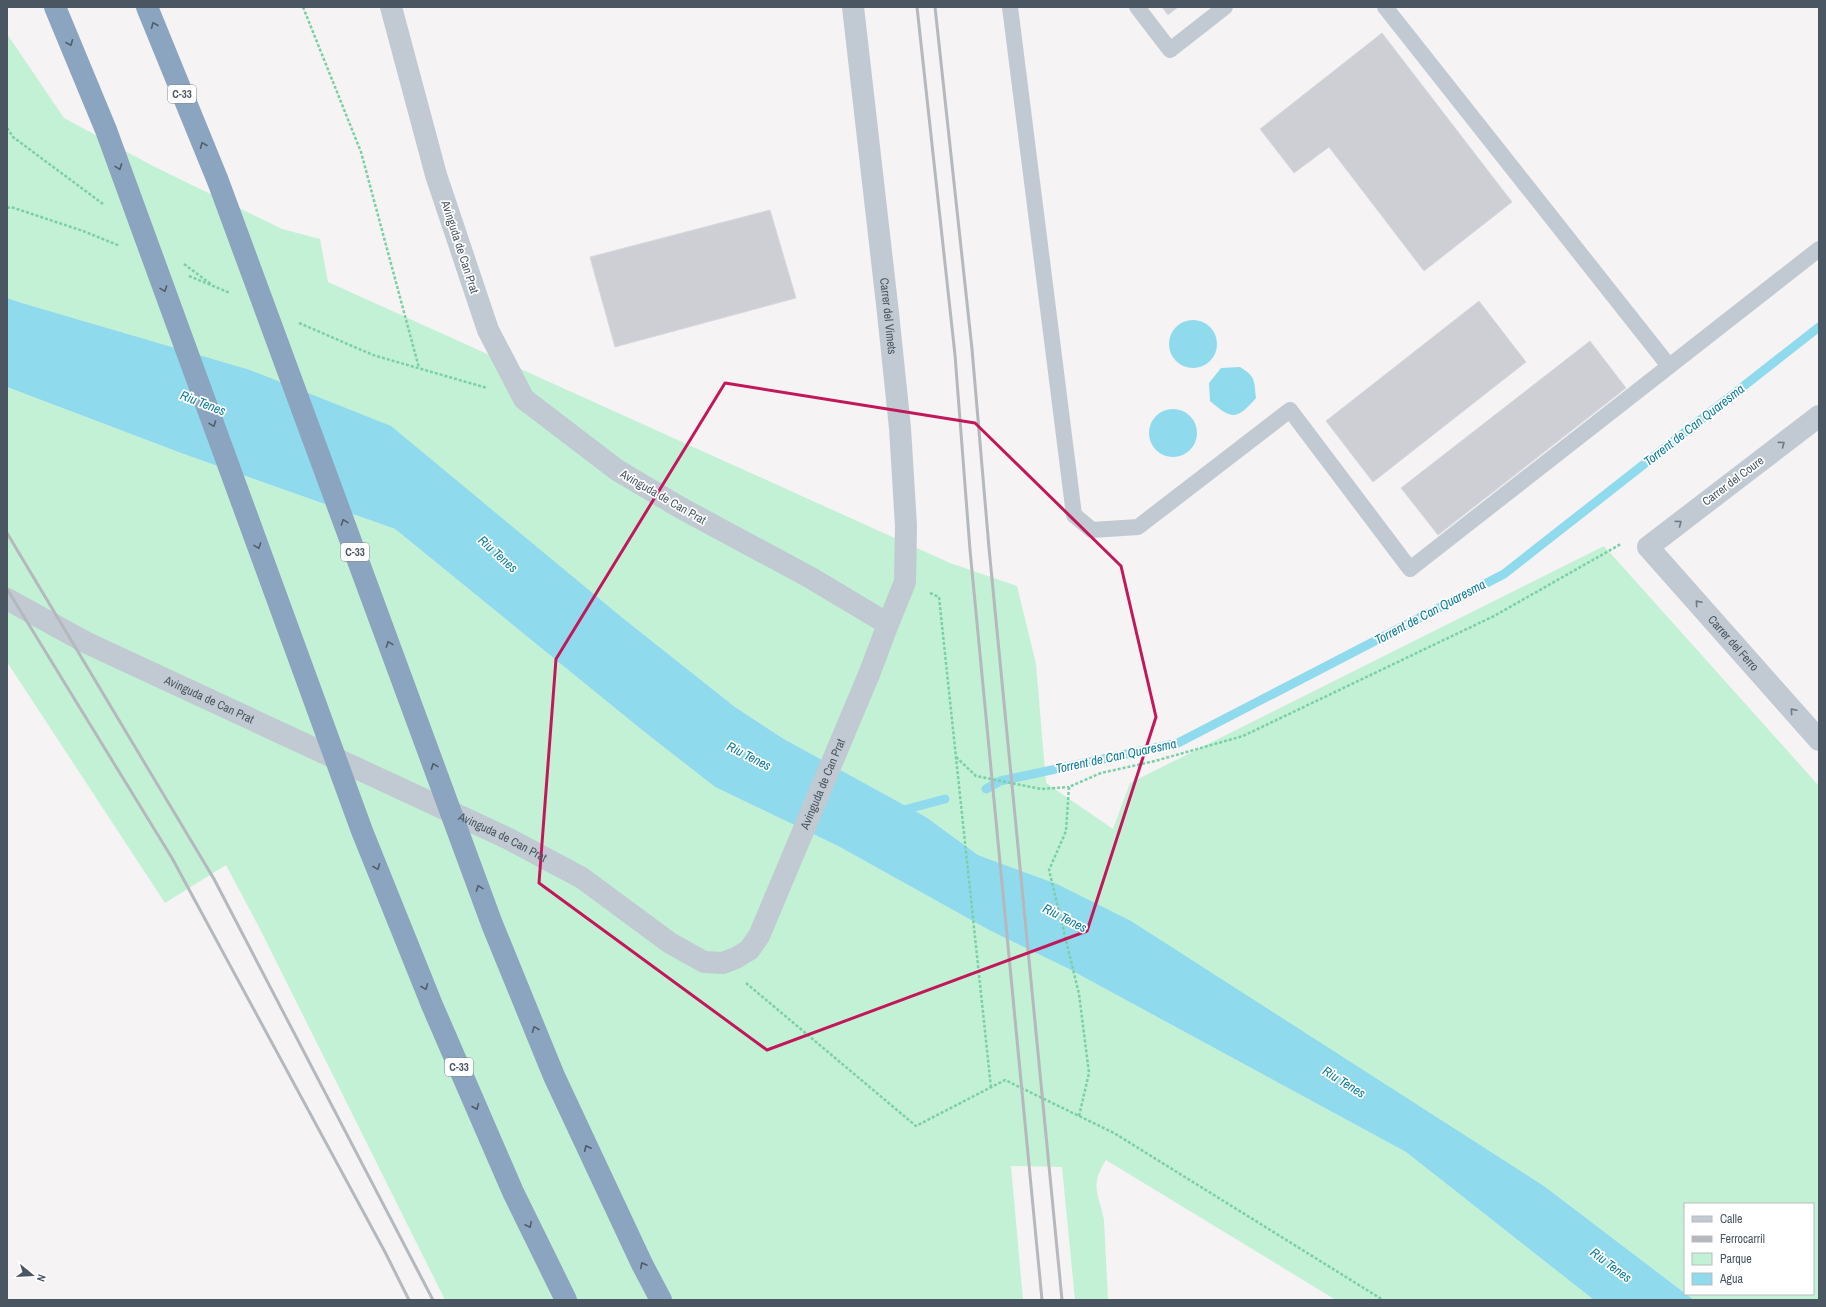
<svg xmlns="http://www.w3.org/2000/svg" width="1826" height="1307" font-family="'Archivo Narrow',sans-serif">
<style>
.green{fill:#c3f1d5}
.water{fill:#90daee}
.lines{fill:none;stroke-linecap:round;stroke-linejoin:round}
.stream{stroke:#90daee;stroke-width:9}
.building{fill:#cdcfd5;stroke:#d7d9de}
.path{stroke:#7ad0a6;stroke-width:2.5;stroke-dasharray:3 2;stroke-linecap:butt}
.service{stroke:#c1cad2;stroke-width:16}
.minor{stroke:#c1cad2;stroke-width:22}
.motorway{stroke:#8ba5c1;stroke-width:22}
.rail{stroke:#b5b8bd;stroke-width:3}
.oneway{stroke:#505e6b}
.oneway2{stroke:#6e7983}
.marked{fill:none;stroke:#c2185b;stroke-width:3;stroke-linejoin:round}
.labels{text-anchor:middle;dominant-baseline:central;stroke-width:3.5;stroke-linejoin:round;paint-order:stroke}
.shield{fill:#fff;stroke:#808990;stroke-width:1}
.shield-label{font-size:11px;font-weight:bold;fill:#4a5661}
.street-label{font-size:12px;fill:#4a5661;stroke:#fff}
.water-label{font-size:13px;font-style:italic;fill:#0c7c9b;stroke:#fff}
</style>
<rect width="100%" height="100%" fill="#f5f3f3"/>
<g class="green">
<path d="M7 34 64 118 153 166 282 229 320 239 328 282 950 563 1017 586 1036 664 1046 783 1113 829 1130 783 1604 546 1819 786V1300H1694L1686 1294H1813V1204H1685V1293L1544 1186 1057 884 978 855 926 817 784 739 735 707 619 615 25 304 7 298Z"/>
<path d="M7 387 181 453 395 529 642 730 715 787 838 846 989 930 1067 968 1406 1152 1594 1300H1336L1106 1160C1089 1187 1099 1193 1104 1220L1108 1300H1075L1062 1167 1011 1166 1023 1300H445L260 929 226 865 165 903 7 662Z"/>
</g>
<g class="water">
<path d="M7 298 25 304 250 370 391 426 619 615 735 707 784 739 926 817 978 855 1057 884 1131 921 1544 1186 1694 1300H1594L1406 1152 1067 968 989 930 838 846 715 787 642 730 395 529 181 453 7 387Z"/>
<circle cx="1193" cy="344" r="24"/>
<path d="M1240 367C1256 377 1254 380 1256 398 1237 420 1232 420 1210 401L1209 383 1221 368Z"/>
<circle cx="1173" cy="433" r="24"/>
</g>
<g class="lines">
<g class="stream">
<path d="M986 789 1000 781 1178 743 1504 574 1819 327"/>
<path d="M900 811 945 799"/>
</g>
</g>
<g class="building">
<path d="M1162 7H1178L1168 15Z"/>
<path d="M1382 33 1512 202 1424 271 1329 147 1294 173 1260 129Z"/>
<path d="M770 210 796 298 615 347 590 257Z"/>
<path d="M1479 301 1526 362 1373 482 1326 421Z"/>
<path d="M1590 341 1626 388 1438 535 1401 488Z"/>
</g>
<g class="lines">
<g class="path">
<path d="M303 7 361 152 419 368"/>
<path d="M7 128 13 137 103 204"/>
<path d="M7 208 11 207 83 231 120 246"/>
<path d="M184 264 211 284"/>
<path d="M189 276 230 293"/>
<path d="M299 323 373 355 487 388"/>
<path d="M930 593 939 597 991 1088"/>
<path d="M956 757 976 776 1041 789 1069 787"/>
<path d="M746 983 916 1126 1005 1080 1114 1133 1383 1300"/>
<path d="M1079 1116 1089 1073 1079 994 1049 870 1066 831 1069 787 1101 773 1155 761 1243 736 1494 616 1621 544"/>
</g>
<g class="service">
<path d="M1010 7 1074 515 1092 530 1138 527 1290 410 1410 569 1819 249"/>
<path d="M1137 7 1170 50 1225 7"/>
<path d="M1385 7 1669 366"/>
</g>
<g class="minor">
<path id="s1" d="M853 7 888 313 900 428 906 526 905 582 888 624"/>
<path id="s2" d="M1819 416 1648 547 1819 740"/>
<path id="s3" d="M7 599 85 642 509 839 582 878 670 943 704 962 723 963 736 958 749 950 759 936 870 672 888 624 811 578 681 508 617 470 524 399 488 330 436 175 391 7"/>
</g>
<g class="motorway">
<path d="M55 7 106 130 362 831 432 1005 513 1192 566 1300"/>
<path d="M147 7 218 181 492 924 554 1076 642 1264 661 1300"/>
</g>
<g class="rail">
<path d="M917 7 955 355 970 550 1042 1300"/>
<path d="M935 7 972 349 989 548 1062 1300"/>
<path d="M7 533 214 879 433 1300"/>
<path d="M7 589 172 858 385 1252 409 1300"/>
</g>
</g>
<defs><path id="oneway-chevron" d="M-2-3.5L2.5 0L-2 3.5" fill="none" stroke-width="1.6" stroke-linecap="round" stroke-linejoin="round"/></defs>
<g class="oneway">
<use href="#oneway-chevron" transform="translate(154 25) rotate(-112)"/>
<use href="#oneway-chevron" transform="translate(70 43) rotate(68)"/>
<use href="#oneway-chevron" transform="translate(203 145) rotate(-112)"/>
<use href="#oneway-chevron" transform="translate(119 167) rotate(70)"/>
<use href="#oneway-chevron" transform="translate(164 289) rotate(70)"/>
<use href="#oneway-chevron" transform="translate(213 424) rotate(70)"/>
<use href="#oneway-chevron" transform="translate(344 522) rotate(-110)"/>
<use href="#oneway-chevron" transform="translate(258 546) rotate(70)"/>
<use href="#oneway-chevron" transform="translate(389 644) rotate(-110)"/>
<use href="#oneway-chevron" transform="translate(434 766) rotate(-110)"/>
<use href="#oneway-chevron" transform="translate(377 867) rotate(68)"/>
<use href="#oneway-chevron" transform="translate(479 888) rotate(-110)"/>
<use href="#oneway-chevron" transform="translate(425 987) rotate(68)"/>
<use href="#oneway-chevron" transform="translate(535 1029) rotate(-112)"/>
<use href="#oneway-chevron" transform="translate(476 1107) rotate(67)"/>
<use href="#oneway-chevron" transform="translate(587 1148) rotate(-115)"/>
<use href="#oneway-chevron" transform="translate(529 1225) rotate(64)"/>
<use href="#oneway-chevron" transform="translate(643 1265) rotate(-117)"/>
</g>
<g class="oneway2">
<use href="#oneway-chevron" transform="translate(1782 444) rotate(-37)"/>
<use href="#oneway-chevron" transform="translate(1679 523) rotate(-37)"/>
<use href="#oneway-chevron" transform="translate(1698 603) rotate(-131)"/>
<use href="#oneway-chevron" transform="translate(1793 711) rotate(-131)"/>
</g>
<path class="marked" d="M725 383 975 423 1121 566 1156 717 1087 931 767 1050 539 883 556 659Z"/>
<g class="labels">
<g class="shield">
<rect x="168" y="85" width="28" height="18" rx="3"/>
<rect x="341" y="543" width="28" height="18" rx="3"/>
<rect x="445" y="1058" width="28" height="18" rx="3"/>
</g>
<g class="shield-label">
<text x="182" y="94">C-33</text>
<text x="355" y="552">C-33</text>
<text x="459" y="1067">C-33</text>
</g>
<g class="street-label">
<text transform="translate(460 247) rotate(72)">Avinguda de Can Prat</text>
<text stroke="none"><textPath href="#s1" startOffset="311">Carrer del Vimets</textPath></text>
<text transform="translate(1733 481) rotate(-37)">Carrer del Coure</text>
<text transform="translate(663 497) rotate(30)">Avinguda de Can Prat</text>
<text stroke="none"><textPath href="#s2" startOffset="344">Carrer del Ferro</textPath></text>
<text stroke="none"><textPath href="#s3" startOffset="226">Avinguda de Can Prat</textPath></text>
<text stroke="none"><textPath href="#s3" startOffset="1018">Avinguda de Can Prat</textPath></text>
<text stroke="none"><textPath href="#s3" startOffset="550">Avinguda de Can Prat</textPath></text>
</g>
<g class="water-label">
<text transform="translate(203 403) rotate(21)">Riu Tenes</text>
<text transform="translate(1694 425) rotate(-38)">Torrent de Can Quaresma</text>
<text transform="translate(498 554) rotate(42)">Riu Tenes</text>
<text transform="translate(1430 612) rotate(-28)">Torrent de Can Quaresma</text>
<text transform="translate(749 756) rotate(27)">Riu Tenes</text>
<text transform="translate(1116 756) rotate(-12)">Torrent de Can Quaresma</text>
<text transform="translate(1065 918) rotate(27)">Riu Tenes</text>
<text transform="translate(1344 1082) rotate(32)">Riu Tenes</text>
<text transform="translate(1611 1265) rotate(37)">Riu Tenes</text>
</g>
</g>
<rect width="1826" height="1307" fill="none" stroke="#4a5661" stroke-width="16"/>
<rect x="1684" y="1203" width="130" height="92" fill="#ffffff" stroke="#b7bbc0"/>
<rect x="1692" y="1216" width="20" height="6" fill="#c1cad2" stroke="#b7bbc0"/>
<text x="1720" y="1223" font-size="12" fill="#4a5661">Calle</text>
<rect x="1692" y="1236" width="20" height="6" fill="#b5b8bd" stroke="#b7bbc0"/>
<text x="1720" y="1243" font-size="12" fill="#4a5661">Ferrocarril</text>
<rect x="1692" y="1253" width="20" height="12" fill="#c3f1d5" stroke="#b7bbc0"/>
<text x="1720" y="1263" font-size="12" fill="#4a5661">Parque</text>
<rect x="1692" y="1273" width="20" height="12" fill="#90daee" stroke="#b7bbc0"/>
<text x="1720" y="1283" font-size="12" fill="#4a5661">Agua</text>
<g transform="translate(32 1275) rotate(108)" stroke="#ffffff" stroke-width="3" paint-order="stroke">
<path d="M0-3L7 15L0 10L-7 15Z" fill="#4a5661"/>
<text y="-6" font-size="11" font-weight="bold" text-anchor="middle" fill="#4a5661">N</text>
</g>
</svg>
